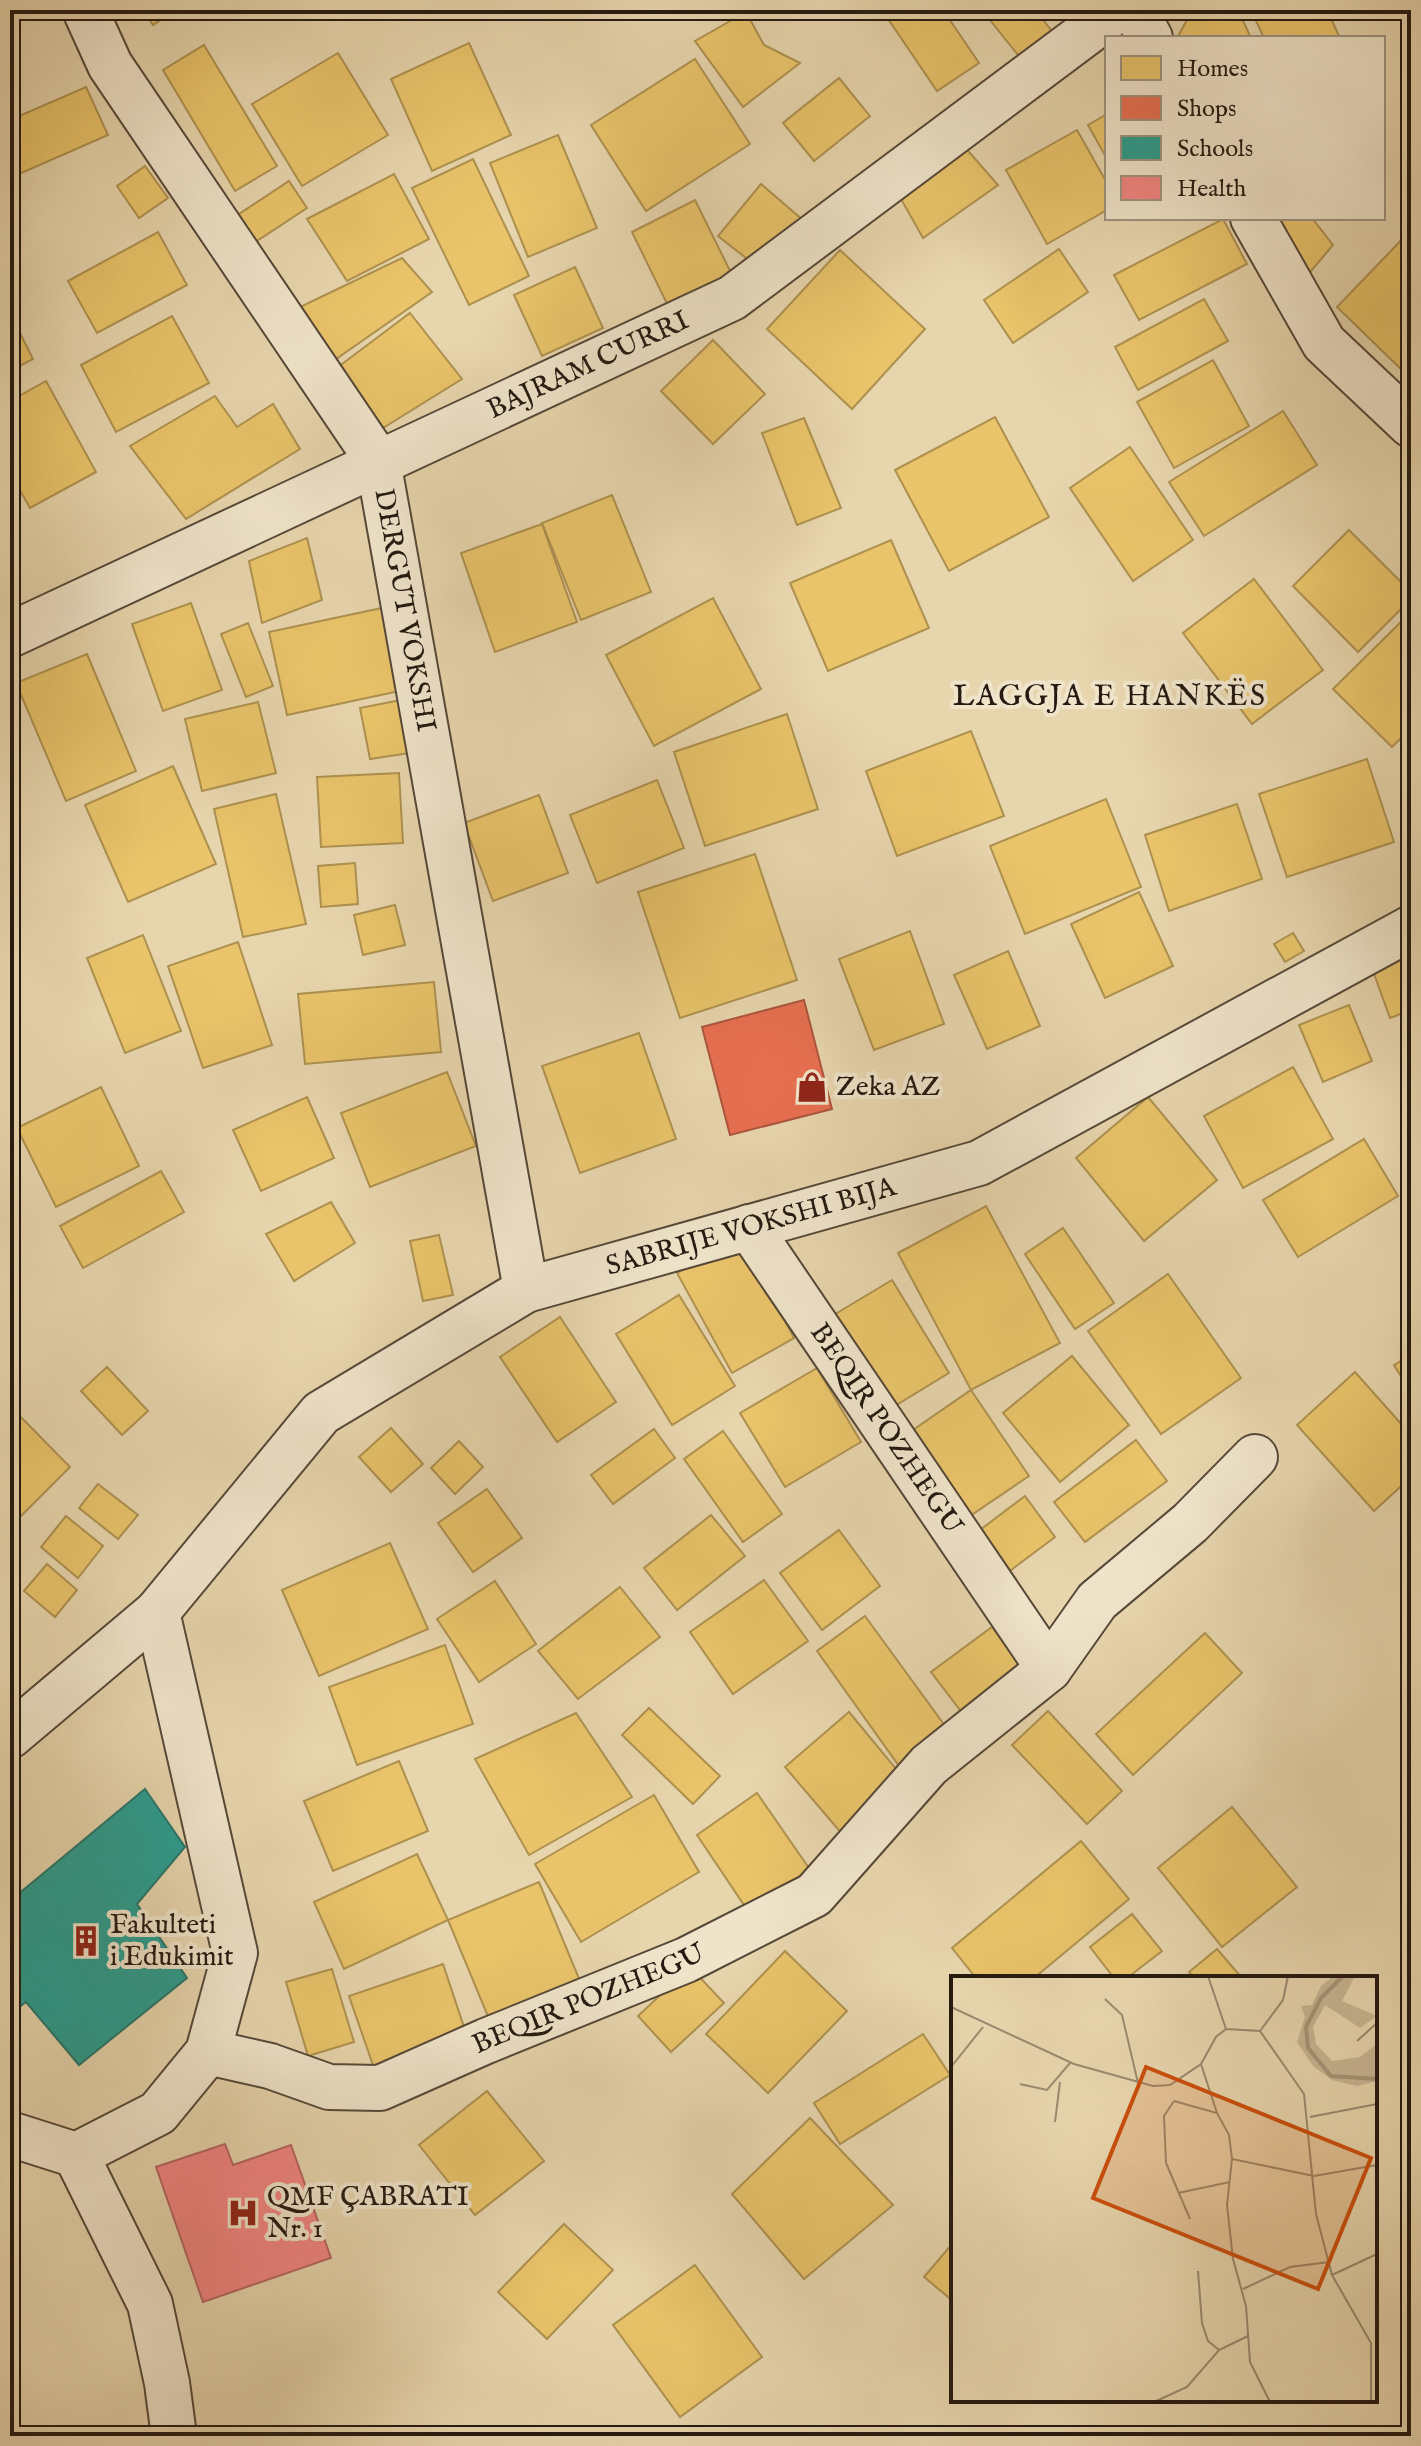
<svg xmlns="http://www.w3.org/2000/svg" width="1421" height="2446" font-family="'IM FELL English',serif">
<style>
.homes{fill:#e9c46a;stroke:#ae914f;stroke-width:2}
.shops{fill:#e76f51;stroke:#ad553e;stroke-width:2}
.schools{fill:#2a9d8f;stroke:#287569;stroke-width:2}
.health{fill:#f28482;stroke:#b46460;stroke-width:2}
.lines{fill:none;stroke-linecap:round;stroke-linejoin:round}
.minor-casing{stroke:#564838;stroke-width:48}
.minor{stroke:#efe4ca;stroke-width:44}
.labels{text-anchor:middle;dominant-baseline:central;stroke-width:8;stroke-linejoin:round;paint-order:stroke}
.street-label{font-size:28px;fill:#251911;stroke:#efe4ca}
.poi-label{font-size:28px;fill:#251911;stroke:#efe4ca;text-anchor:start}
.neighbourhood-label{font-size:30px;letter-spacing:2px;fill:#251911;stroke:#efe4ca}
.inset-river{fill:none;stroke:#a59578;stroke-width:4}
.inset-road{fill:none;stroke:#998a6f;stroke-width:2}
.view{fill:#cb4f0d;fill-opacity:0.15;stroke:#cb4f0d;stroke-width:4}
.inset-edge{fill:none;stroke:#251911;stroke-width:4}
</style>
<rect width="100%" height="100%" fill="#e7d5ad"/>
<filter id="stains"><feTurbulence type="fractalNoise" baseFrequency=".0025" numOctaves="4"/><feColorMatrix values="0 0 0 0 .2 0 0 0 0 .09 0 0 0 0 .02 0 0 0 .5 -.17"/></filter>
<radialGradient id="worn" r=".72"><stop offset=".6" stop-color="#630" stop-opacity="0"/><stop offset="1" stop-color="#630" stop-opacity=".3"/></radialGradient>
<g class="homes">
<path d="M143 10H175L153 25Z"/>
<path d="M882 10H943L979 63 937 91Z"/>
<path d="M982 10H1035L1055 35 1022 60Z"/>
<path d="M1203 10H1238L1251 38H1177L1188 18Z"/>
<path d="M1251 10H1327L1340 38H1264Z"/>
<path d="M746 12 764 45 800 63 743 107 695 41Z"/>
<path d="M469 43 511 135 432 171 391 79Z"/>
<path d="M204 45 277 166 235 191 163 70Z"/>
<path d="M338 53 388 135 302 186 252 104Z"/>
<path d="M695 59 750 144 646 211 591 125Z"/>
<path d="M839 78 870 116 814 161 783 123Z"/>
<path d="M86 87 108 135 10 178V120Z"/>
<path d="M1107 114V159L1088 125Z"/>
<path d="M1077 130 1107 183V210L1047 244 1006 170Z"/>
<path d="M558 135 597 228 528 257 490 163Z"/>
<path d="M963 145 998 185 923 238 901 199Z"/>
<path d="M473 159 529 276 469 305 412 188Z"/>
<path d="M145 166 168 198 139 218 117 186Z"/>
<path d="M394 174 429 239 347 281 307 219Z"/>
<path d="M289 181 307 208 254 243 236 216Z"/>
<path d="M761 184 804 221 751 262 718 236Z"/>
<path d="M695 200 736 283 672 314 632 232Z"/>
<path d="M1278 218H1312L1333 245 1301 283Z"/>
<path d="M1223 219 1247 264 1139 320 1114 275Z"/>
<path d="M1411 230V367L1405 373 1337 307Z"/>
<path d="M158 232 187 285 97 333 68 281Z"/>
<path d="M1059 249 1088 292 1013 343 984 300Z"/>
<path d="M840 250 925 329 852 409 767 329Z"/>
<path d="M402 258 432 292 329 364 298 308Z"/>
<path d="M575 267 603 328 542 356 514 295Z"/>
<path d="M1204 299 1228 341 1138 390 1115 347Z"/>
<path d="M10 313 33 359 10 371Z"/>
<path d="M410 313 462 379 383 428 330 373Z"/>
<path d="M172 316 209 383 116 432 81 365Z"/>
<path d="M713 340 765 394 713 444 661 391Z"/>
<path d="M1213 360 1249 426 1174 468 1137 402Z"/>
<path d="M46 381 96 472 30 508 10 473V401Z"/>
<path d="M215 396 237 427 273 404 300 449 186 519 130 446Z"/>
<path d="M1283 411 1317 465 1204 536 1169 482Z"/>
<path d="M995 417 1049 517 949 571 895 470Z"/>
<path d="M804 418 841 508 797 525 762 433Z"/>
<path d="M1130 447 1193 540 1133 581 1070 488Z"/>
<path d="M612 495 651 592 581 620 542 523Z"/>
<path d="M542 524 577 622 495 652 461 553Z"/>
<path d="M1349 530 1411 592V599L1358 652 1293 586Z"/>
<path d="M307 538 322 600 262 623 249 561Z"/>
<path d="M891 540 929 628 828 671 790 583Z"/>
<path d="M1254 579 1323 670 1252 724 1183 633Z"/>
<path d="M713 598 761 689 654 746 606 655Z"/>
<path d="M191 603 222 690 163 711 132 624Z"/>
<path d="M391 606 409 689 287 715 269 632Z"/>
<path d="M1407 616 1411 620V728L1392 747 1333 689Z"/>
<path d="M248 623 273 686 246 697 221 634Z"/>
<path d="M87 654 136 771 66 801 16 683Z"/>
<path d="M401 700 410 753 370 759 360 708Z"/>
<path d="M258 702 276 773 202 791 185 719Z"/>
<path d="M787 714 818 809 705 846 674 752Z"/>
<path d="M971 731 1004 816 897 856 866 771Z"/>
<path d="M1367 759 1394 842 1287 877 1259 794Z"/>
<path d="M173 766 216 864 128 902 85 805Z"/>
<path d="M399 773 403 843 321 847 317 777Z"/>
<path d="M657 780 684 848 597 883 570 815Z"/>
<path d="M276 794 306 924 243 937 214 809Z"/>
<path d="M539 795 568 873 493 901 464 823Z"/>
<path d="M1106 799 1141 887 1025 934 990 846Z"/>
<path d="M1237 804 1262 879 1169 911 1145 835Z"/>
<path d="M755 854 797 980 680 1018 638 892Z"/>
<path d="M355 863 358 904 321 907 318 866Z"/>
<path d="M1139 892 1173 966 1105 998 1071 924Z"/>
<path d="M395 905 405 945 363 955 354 915Z"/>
<path d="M910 931 944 1024 874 1050 839 959Z"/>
<path d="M1293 933 1304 951 1285 962 1274 944Z"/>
<path d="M143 935 181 1031 125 1053 87 958Z"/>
<path d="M238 942 272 1045 203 1068 168 966Z"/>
<path d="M1406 944 1411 957V1010L1390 1018 1368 957Z"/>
<path d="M1008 951 1040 1026 987 1049 954 975Z"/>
<path d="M434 982 441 1052 305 1064 298 994Z"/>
<path d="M1349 1005 1372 1061 1323 1082 1299 1025Z"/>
<path d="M639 1033 676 1139 580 1173 542 1066Z"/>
<path d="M1293 1067 1333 1139 1243 1188 1204 1116Z"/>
<path d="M447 1072 476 1146 370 1187 341 1113Z"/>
<path d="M101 1087 139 1166 56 1207 17 1128Z"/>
<path d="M307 1097 334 1158 261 1191 233 1130Z"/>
<path d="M1148 1097 1217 1180 1144 1241 1076 1158Z"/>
<path d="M1364 1139 1398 1196 1298 1257 1263 1200Z"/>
<path d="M161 1171 184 1212 83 1268 60 1226Z"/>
<path d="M331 1202 355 1243 294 1281 266 1234Z"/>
<path d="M986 1206 1060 1343 971 1390 898 1253Z"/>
<path d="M1063 1228 1114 1303 1075 1329 1025 1254Z"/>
<path d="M439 1235 453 1295 423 1301 410 1241Z"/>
<path d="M741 1238 794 1338 732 1373 677 1273Z"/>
<path d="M1168 1274 1241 1378 1161 1434 1088 1331Z"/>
<path d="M892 1280 949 1373 888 1410 832 1316Z"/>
<path d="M679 1295 735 1386 672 1425 616 1334Z"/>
<path d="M560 1317 616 1402 557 1442 500 1357Z"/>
<path d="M1411 1355V1392L1394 1365Z"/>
<path d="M1072 1356 1129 1425 1060 1482 1003 1413Z"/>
<path d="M107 1367 148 1411 122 1435 81 1391Z"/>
<path d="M817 1368 861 1442 785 1487 740 1413Z"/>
<path d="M1355 1372 1411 1435V1477L1374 1511 1297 1425Z"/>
<path d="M971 1390 1029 1476 967 1518 910 1432Z"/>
<path d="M10 1406 70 1467 13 1524 10 1523Z"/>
<path d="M391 1428 423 1464 391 1492 359 1457Z"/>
<path d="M654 1429 675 1458 613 1504 591 1475Z"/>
<path d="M723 1431 782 1514 743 1542 684 1459Z"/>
<path d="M1136 1440 1167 1481 1085 1542 1054 1502Z"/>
<path d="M459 1441 483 1467 455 1494 431 1468Z"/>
<path d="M98 1484 138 1515 118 1539 79 1508Z"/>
<path d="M487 1489 522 1538 473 1572 438 1523Z"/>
<path d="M1025 1496 1055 1537 999 1579 968 1539Z"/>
<path d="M711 1515 745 1556 677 1610 644 1568Z"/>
<path d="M66 1516 103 1546 78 1578 41 1547Z"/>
<path d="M839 1530 880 1586 822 1630 780 1573Z"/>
<path d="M390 1543 428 1629 319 1676 282 1590Z"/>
<path d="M47 1564 77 1590 55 1617 24 1591Z"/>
<path d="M764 1580 808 1641 733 1694 690 1632Z"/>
<path d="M495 1581 536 1644 479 1682 437 1619Z"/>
<path d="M620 1587 660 1637 578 1699 538 1651Z"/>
<path d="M865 1616 948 1730 899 1766 817 1651Z"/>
<path d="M992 1627 1023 1670 963 1714 931 1672Z"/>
<path d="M1205 1633 1242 1673 1133 1775 1096 1734Z"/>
<path d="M445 1645 473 1724 357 1765 329 1687Z"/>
<path d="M649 1708 720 1776 693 1804 622 1735Z"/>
<path d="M1048 1711 1122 1791 1087 1824 1012 1745Z"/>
<path d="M849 1712 906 1781 843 1835 785 1767Z"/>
<path d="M576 1713 632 1797 529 1855 475 1759Z"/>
<path d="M399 1761 428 1831 333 1871 304 1801Z"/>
<path d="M757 1793 811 1871 750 1914 697 1835Z"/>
<path d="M654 1795 699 1872 581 1942 535 1864Z"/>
<path d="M1232 1807 1297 1887 1222 1947 1158 1868Z"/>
<path d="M1081 1841 1129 1899 1034 1978H976L952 1948Z"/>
<path d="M417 1854 448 1920 344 1969 314 1902Z"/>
<path d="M539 1882 580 1981 489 2019 448 1920Z"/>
<path d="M1132 1914 1162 1951 1127 1978H1114L1090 1947Z"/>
<path d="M1217 1949 1242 1978H1195L1189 1972Z"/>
<path d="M785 1951 847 2011 768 2093 706 2034Z"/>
<path d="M443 1964 468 2039 375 2071 349 1996Z"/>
<path d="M690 1967 724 2003 671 2052 638 2016Z"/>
<path d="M332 1969 354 2042 308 2056 286 1982Z"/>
<path d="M923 2034 950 2075 840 2144 814 2103Z"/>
<path d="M487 2091 544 2161 475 2215 419 2145Z"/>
<path d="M810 2118 893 2205 804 2279 732 2194Z"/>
<path d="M564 2224 613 2270 547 2339 498 2292Z"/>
<path d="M953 2243V2301L924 2277Z"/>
<path d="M695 2265 762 2357 680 2417 613 2325Z"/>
</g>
<path class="shops" d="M804 1000 832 1109 730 1135 702 1027Z"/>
<path class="schools" d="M145 1789 185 1847 137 1904 187 1978 79 2065 26 2002 10 2014V1901Z"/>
<path class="health" d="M225 2144 233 2165 291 2145 331 2258 203 2302 156 2167Z"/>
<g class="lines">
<defs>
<g id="minor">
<path id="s1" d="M85 10 110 65 378 461 526 1290"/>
<path d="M1135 10 1150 38"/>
<path d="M1253 218 1324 343 1411 425"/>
<path id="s2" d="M10 635 732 298 1117 10"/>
<path id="s3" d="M749 1227 1049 1669"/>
<path d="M10 1736 157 1612"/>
<path id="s4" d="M208 2052 270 2066 329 2087 380 2088 486 2041 686 1960 814 1895 929 1765 1049 1669 1097 1601 1190 1523 1255 1457"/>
<path d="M10 2134 76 2155 150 2304 167 2383 174 2436"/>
<path id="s5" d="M76 2155 158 2113 208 2052 235 1953 157 1612 321 1413 526 1290 979 1163 1411 928"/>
</g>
</defs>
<use href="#minor" class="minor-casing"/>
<use href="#minor" class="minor"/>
</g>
<defs>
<symbol id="shop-bare" viewBox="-9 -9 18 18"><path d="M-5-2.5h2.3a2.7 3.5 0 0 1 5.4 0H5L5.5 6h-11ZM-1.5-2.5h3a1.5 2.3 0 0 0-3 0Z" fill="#8f2418" stroke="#efe4ca" stroke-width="2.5" paint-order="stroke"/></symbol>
<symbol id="building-bare" viewBox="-9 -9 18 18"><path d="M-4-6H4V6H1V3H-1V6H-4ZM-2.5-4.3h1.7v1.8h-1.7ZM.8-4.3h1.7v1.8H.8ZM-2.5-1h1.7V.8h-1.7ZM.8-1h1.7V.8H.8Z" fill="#8f2418" stroke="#efe4ca" stroke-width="2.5" paint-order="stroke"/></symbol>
<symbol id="hospital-bare" viewBox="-9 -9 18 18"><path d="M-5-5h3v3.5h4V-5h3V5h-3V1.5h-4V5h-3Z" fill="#8f2418" stroke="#efe4ca" stroke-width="2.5" paint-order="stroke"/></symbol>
</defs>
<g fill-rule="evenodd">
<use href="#shop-bare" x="790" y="1065" width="44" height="44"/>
<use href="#building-bare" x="64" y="1919" width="44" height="44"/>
<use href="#hospital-bare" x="221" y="2191" width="44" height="44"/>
</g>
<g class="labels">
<g class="street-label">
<text stroke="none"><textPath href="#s2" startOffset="638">BAJRAM CURRI</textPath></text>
<text stroke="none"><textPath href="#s1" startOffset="690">DERGUT VOKSHI</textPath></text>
<text stroke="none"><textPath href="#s5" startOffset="1354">SABRIJE VOKSHI BIJA</textPath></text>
<text stroke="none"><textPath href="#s3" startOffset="244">BEQIR POZHEGU</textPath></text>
<text stroke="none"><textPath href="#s4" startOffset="404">BEQIR POZHEGU</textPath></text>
</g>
<g class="poi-label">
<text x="836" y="1087">Zeka AZ</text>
<text x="110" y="1925">Fakulteti<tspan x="110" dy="32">i Edukimit</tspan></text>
<text x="267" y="2197">QMF ÇABRATI<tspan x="267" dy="32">Nr. 1</tspan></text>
</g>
<g class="neighbourhood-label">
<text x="1110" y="697">LAGGJA E HANKËS</text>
</g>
</g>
<g transform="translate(951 1976)">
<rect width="426" height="426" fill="#e7d5ad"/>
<path d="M382 0H404L391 25 426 40 409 52 374 29 362 51 365 68 381 85 409 81 426 68V105L406 110 381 104 362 90 346 66 354 41 350 30 361 29 370 10Z" fill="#c6b592"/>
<path class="inset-river" d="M392 0 370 22 355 51 357 72 380 100 426 103"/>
<path class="inset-road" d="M257 0 275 53M154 23 171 39 187 107M0 31 123 88 202 110 219 109 250 88 265 61 275 53M275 53 309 55 353 118 365 238 381 299 420 367V426M309 55 332 24 337 0M406 65 426 47M250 88 266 137M0 91 32 51M69 108 96 114 119 87M223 125 266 137 278 159 281 183 276 229 282 283 295 330 299 386 319 426M223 125 213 140 215 187 239 243M359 141 426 128M104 146 109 106M281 183 363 200 426 189M227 217 279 206M247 295 251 347 257 365 268 374M381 299 426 278M292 313 339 291 378 286M203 426 236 411 268 374 297 360"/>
<path class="view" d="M195 91 420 182 367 313 142 222Z"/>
<rect width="426" height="426" class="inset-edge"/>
</g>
<rect width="1421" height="2446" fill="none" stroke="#e7d5ad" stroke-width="40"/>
<rect x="12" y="12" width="1397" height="2422" fill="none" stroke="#251911" stroke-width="4"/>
<rect x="20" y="20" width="1381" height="2406" fill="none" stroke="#251911" stroke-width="2"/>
<rect x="1105" y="36" width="280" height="184" fill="#efe4ca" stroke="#9e9380" stroke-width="2"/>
<rect x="1121" y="56" width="40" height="24" fill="#e9c46a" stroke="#9e9380" stroke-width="2"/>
<text x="1177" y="76" font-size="24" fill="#251911">Homes</text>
<rect x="1121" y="96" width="40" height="24" fill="#e76f51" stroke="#9e9380" stroke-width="2"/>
<text x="1177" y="116" font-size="24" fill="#251911">Shops</text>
<rect x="1121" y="136" width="40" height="24" fill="#2a9d8f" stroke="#9e9380" stroke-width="2"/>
<text x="1177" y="156" font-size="24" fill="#251911">Schools</text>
<rect x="1121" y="176" width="40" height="24" fill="#f28482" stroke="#9e9380" stroke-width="2"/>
<text x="1177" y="196" font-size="24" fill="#251911">Health</text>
<rect width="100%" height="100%" filter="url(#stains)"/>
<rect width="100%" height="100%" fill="url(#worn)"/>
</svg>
